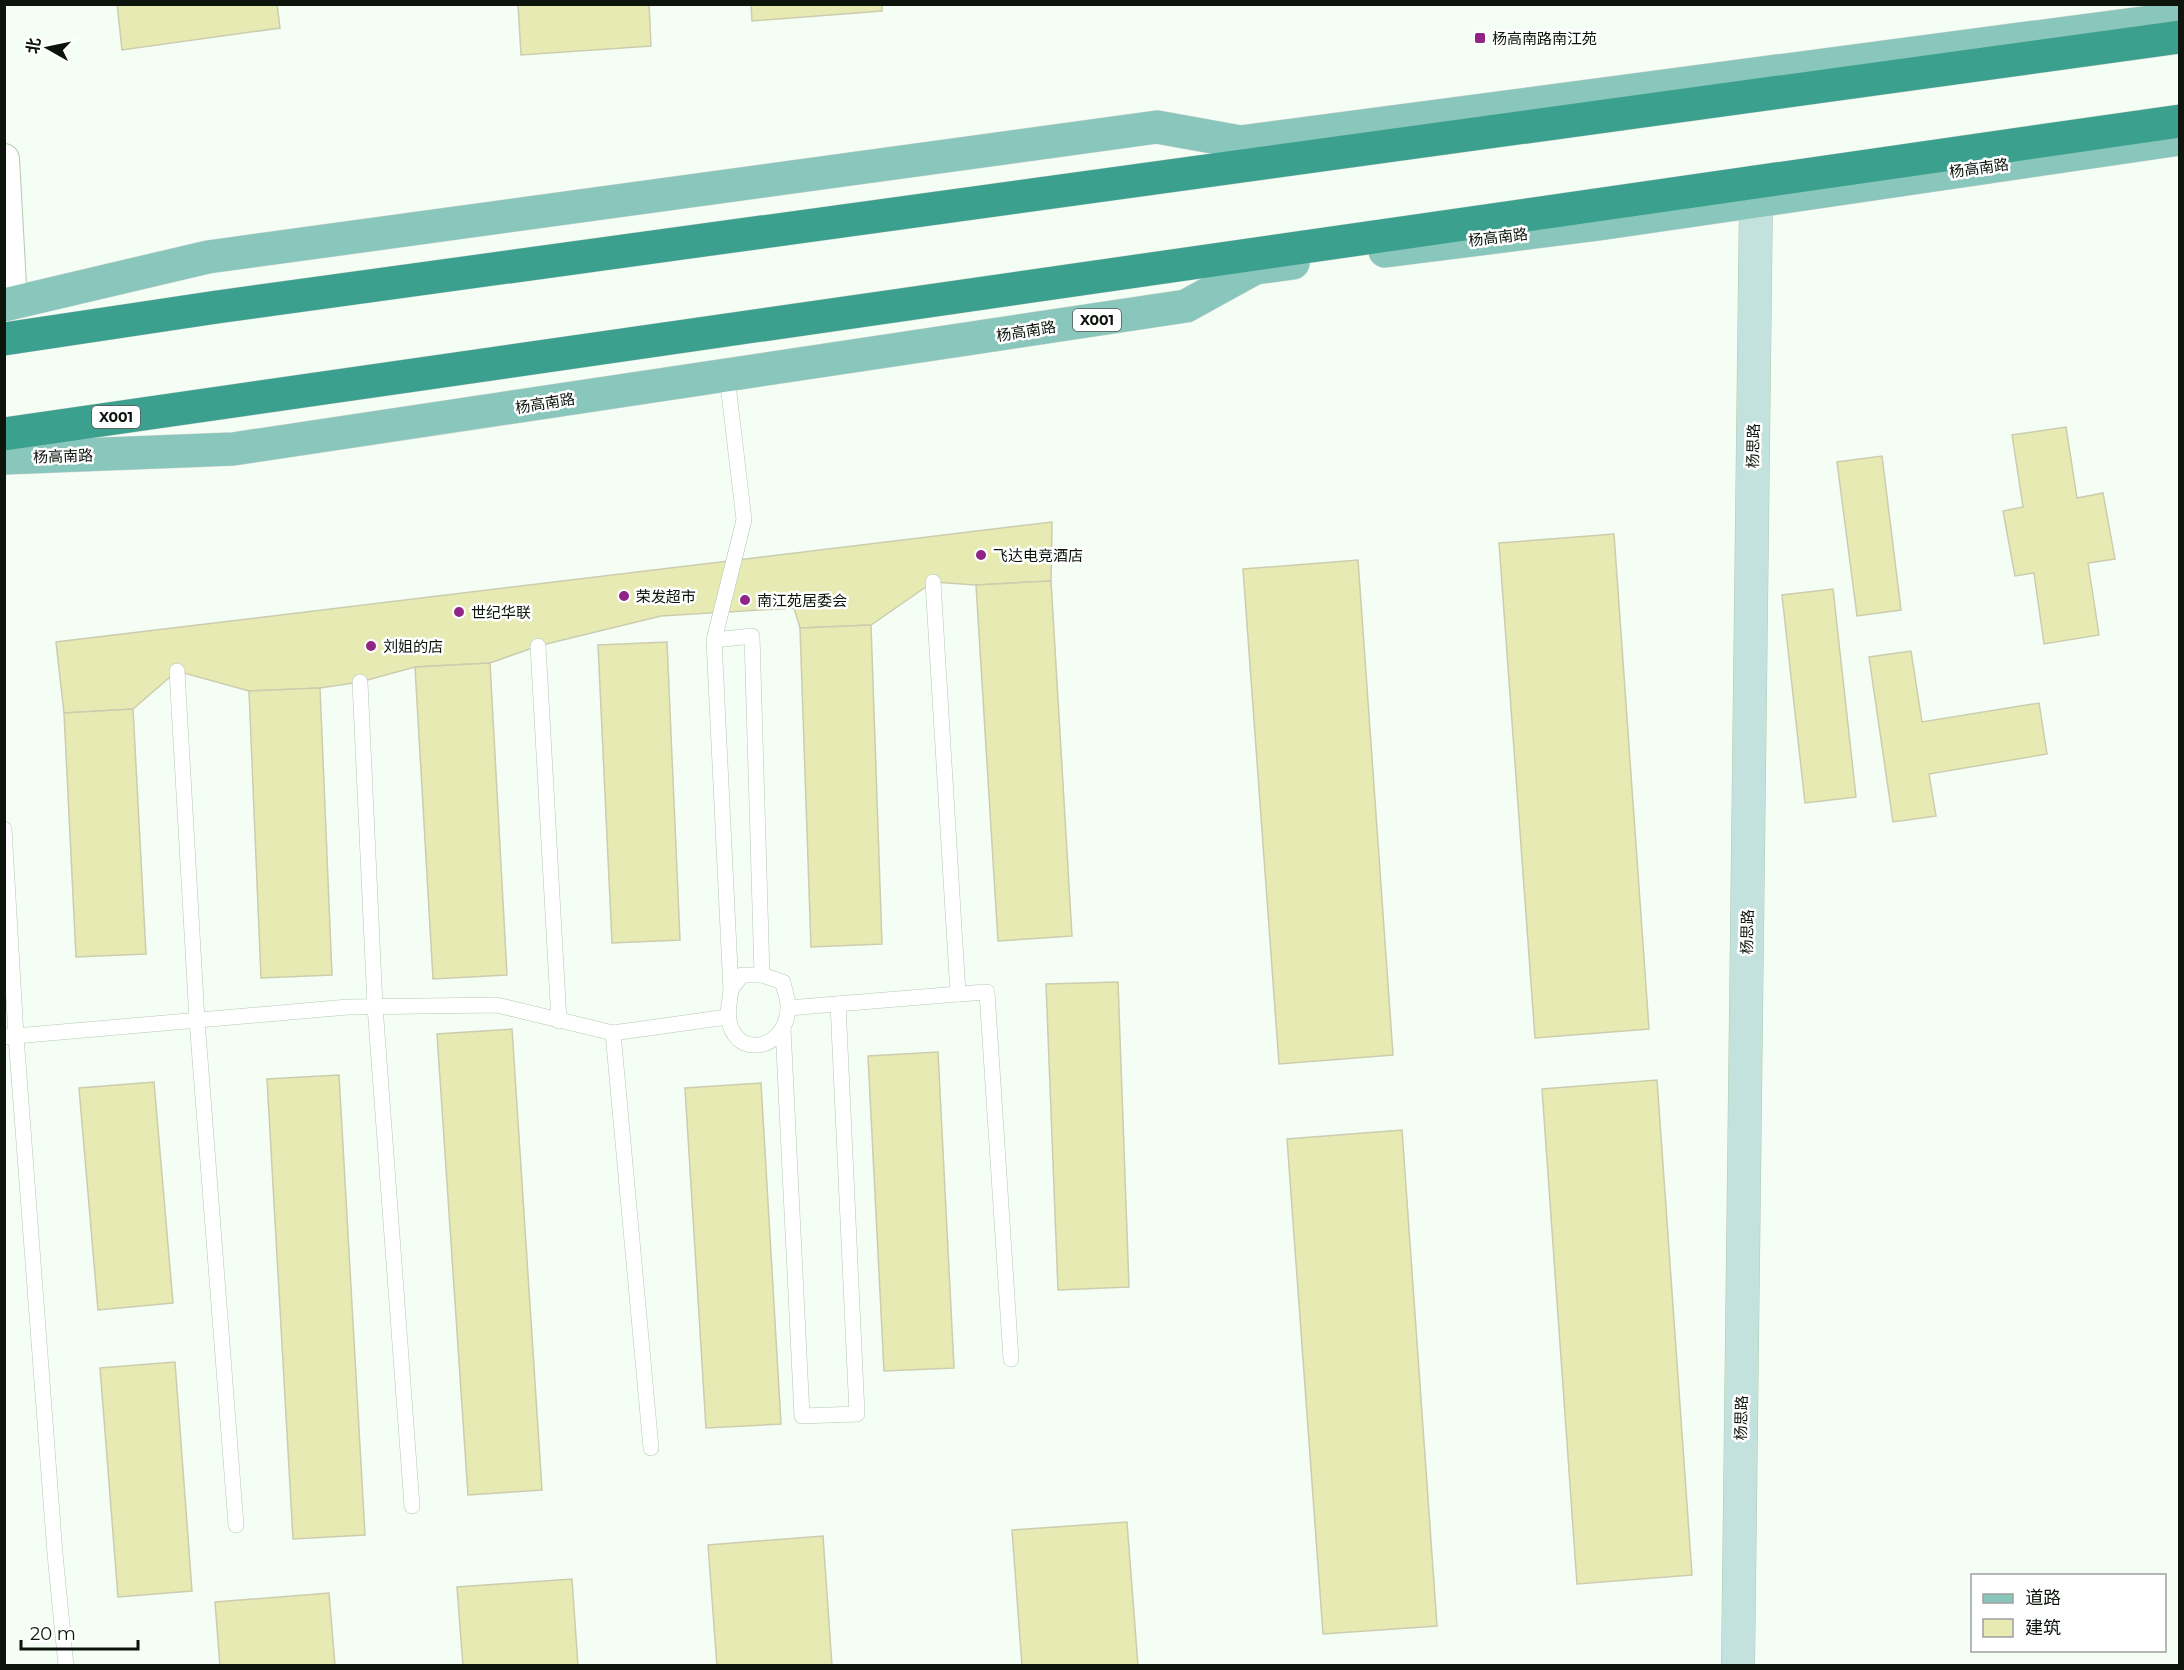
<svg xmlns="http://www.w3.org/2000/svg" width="2184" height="1670" font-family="Montserrat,'Noto Sans SC',sans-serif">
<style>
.building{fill:#e8eab4;stroke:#cccdaf;stroke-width:1.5}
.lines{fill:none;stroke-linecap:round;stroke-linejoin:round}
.lane-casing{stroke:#b3c9b1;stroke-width:16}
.street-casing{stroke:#b3c9b1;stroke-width:32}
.secondary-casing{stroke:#b3c9b1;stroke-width:34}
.primary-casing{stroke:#d8d9d8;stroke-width:34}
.highway-casing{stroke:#d8d9d8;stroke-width:34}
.lane{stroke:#fff;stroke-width:15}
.street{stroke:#fff;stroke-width:30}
.secondary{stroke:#c4e2dd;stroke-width:33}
.primary{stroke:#89c6bb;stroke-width:33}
.highway{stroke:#3ba08d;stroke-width:33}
.poi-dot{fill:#902487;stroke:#fff;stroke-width:2}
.labels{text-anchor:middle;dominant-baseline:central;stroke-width:5;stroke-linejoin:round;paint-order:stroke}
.shield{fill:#fff;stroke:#555a55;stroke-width:1.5}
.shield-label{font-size:14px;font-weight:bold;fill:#0c140c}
.poi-label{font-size:15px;fill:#0c140c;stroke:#fff;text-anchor:start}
.street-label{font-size:15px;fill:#0c140c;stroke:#fff}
</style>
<rect width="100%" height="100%" fill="#f5fef4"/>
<g class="building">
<path d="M117 4H277L280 28 122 50Z"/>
<path d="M518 4H649L651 46 521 55Z"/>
<path d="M751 4H882V11L752 21Z"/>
<path d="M2066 427 2077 498 2103 493 2115 559 2088 563 2099 635 2044 644 2034 573 2015 576 2003 511 2023 507 2012 435Z"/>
<path d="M1882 456 1901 610 1857 616 1837 462Z"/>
<path d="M1052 522 1051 581 976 585 933 582 871 625 800 628 794 608 661 616 538 646 490 663 415 667 360 682 320 688 249 691 177 671 133 709 64 713 56 642Z"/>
<path d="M1614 534 1649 1029 1535 1038 1499 543Z"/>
<path d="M1358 560 1393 1055 1279 1064 1243 569Z"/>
<path d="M1051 581 1072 936 998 941 976 585Z"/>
<path d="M1833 589 1856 797 1805 803 1782 595Z"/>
<path d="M871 625 882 944 811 947 800 628Z"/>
<path d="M667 642 680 940 612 943 598 645Z"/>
<path d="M1911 651 1922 722 2039 703 2047 754 1929 774 1936 816 1893 822 1869 657Z"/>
<path d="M490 663 507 975 433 979 415 667Z"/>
<path d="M320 688 332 975 261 978 249 691Z"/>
<path d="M133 709 146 954 76 957 64 713Z"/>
<path d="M1118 982 1129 1287 1058 1290 1046 984Z"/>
<path d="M512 1029 542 1490 468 1495 437 1034Z"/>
<path d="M938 1052 954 1368 884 1371 868 1056Z"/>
<path d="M339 1075 365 1535 293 1539 267 1079Z"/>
<path d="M1657 1080 1692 1575 1577 1584 1542 1089Z"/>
<path d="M154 1082 173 1303 98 1310 79 1088Z"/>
<path d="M761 1083 781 1424 706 1428 685 1088Z"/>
<path d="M1402 1130 1437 1626 1323 1634 1287 1139Z"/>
<path d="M175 1362 192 1591 118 1597 100 1368Z"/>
<path d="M1127 1522 1138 1666H1022L1012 1530Z"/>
<path d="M823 1536 832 1666H717L708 1545Z"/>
<path d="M572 1579 578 1666H463L457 1587Z"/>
<path d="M329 1593 335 1666H220L215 1602Z"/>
</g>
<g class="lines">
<defs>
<g id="lane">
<path d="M727 376 744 520 714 640 731 991"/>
<path d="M714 640 752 636 762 975"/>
<path d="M538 646 559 1021"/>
<path d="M177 671 197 1020 236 1525"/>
<path d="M360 682 375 1006 412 1506"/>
<path d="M4 829 16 1036 55 1554 66 1666"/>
<path d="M742 975H762L783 982C784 990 789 1001 788 1009 785 1056 722 1060 729 1004 730 1000 730 994 731 990 733 985 739 980 742 975Z"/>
<path d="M958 994 987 992 1011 1359"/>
<path d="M788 1008 958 994 933 582"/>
<path d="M783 1028 802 1416 857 1414 838 1004"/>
<path d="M613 1033 651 1448"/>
<path d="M4 1037 348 1007 497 1005 613 1033 727 1017"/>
</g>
<path id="street" d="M4 159 12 303"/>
<path id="secondary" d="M1738 1666 1756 199"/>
<g id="primary">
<path d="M1385 251 1599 224 2180 139"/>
<path d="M4 305 208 257 1157 127 1240 142 2180 18"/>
<path d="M4 458 233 449 1186 306 1255 268 1293 263"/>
</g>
<g id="highway">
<path d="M4 339 217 307 2180 37"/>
<path d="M4 434 2180 121"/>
</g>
</defs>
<use href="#lane" class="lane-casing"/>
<use href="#street" class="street-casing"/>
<use href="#secondary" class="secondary-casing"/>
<use href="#primary" class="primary-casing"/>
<use href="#highway" class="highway-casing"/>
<use href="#lane" class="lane"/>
<use href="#street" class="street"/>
<use href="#secondary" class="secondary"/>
<use href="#primary" class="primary"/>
<use href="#highway" class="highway"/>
</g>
<g class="poi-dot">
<rect x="1474" y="32" width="12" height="12" rx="3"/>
<circle cx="981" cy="555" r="6"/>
<circle cx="624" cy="596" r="6"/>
<circle cx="745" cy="600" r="6"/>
<circle cx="459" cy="612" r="6"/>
<circle cx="371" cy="646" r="6"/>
</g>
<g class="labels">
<g class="shield">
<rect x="1073" y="309" width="48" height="22" rx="4.5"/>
<rect x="92" y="406" width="48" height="22" rx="4.5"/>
</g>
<g class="shield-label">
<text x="1097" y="320">X001</text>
<text x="116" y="417">X001</text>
</g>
<g class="poi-label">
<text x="1492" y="38">杨高南路南江苑</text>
<text x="993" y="555">飞达电竞酒店</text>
<text x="636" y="596">荣发超市</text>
<text x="757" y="600">南江苑居委会</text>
<text x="471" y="612">世纪华联</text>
<text x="383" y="646">刘姐的店</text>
</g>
<g class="street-label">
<text transform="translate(1979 168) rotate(-8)">杨高南路</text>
<text transform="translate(1498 237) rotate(-7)">杨高南路</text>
<text transform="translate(1026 331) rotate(-9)">杨高南路</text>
<text transform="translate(545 403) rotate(-9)">杨高南路</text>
<text transform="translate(1753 446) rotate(-89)">杨思路</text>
<text transform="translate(63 456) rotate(-2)">杨高南路</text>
<text transform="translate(1747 932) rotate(-89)">杨思路</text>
<text transform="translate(1741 1418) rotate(-89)">杨思路</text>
</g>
</g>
<rect width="2184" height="1670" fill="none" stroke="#0c140c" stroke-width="12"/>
<rect x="1971" y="1574" width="195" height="78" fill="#ffffff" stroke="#9ea19e" stroke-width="1.5"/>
<rect x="1983" y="1594" width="30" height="9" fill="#89c6bb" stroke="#9ea19e" stroke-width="1.5"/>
<text x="2025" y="1604" font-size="18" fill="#0c140c">道路</text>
<rect x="1983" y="1619" width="30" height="18" fill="#e8eab4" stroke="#9ea19e" stroke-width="1.5"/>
<text x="2025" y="1634" font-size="18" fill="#0c140c">建筑</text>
<g transform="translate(48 48) rotate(279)" stroke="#ffffff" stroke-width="4.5" paint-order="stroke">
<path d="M0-4.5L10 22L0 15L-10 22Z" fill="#0c140c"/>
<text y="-9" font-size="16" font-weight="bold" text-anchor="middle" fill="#0c140c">北</text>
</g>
<path d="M21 1640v9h117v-9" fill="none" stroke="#0c140c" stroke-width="3"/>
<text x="30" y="1640" font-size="18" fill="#0c140c" stroke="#ffffff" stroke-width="4.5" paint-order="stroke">20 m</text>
</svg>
